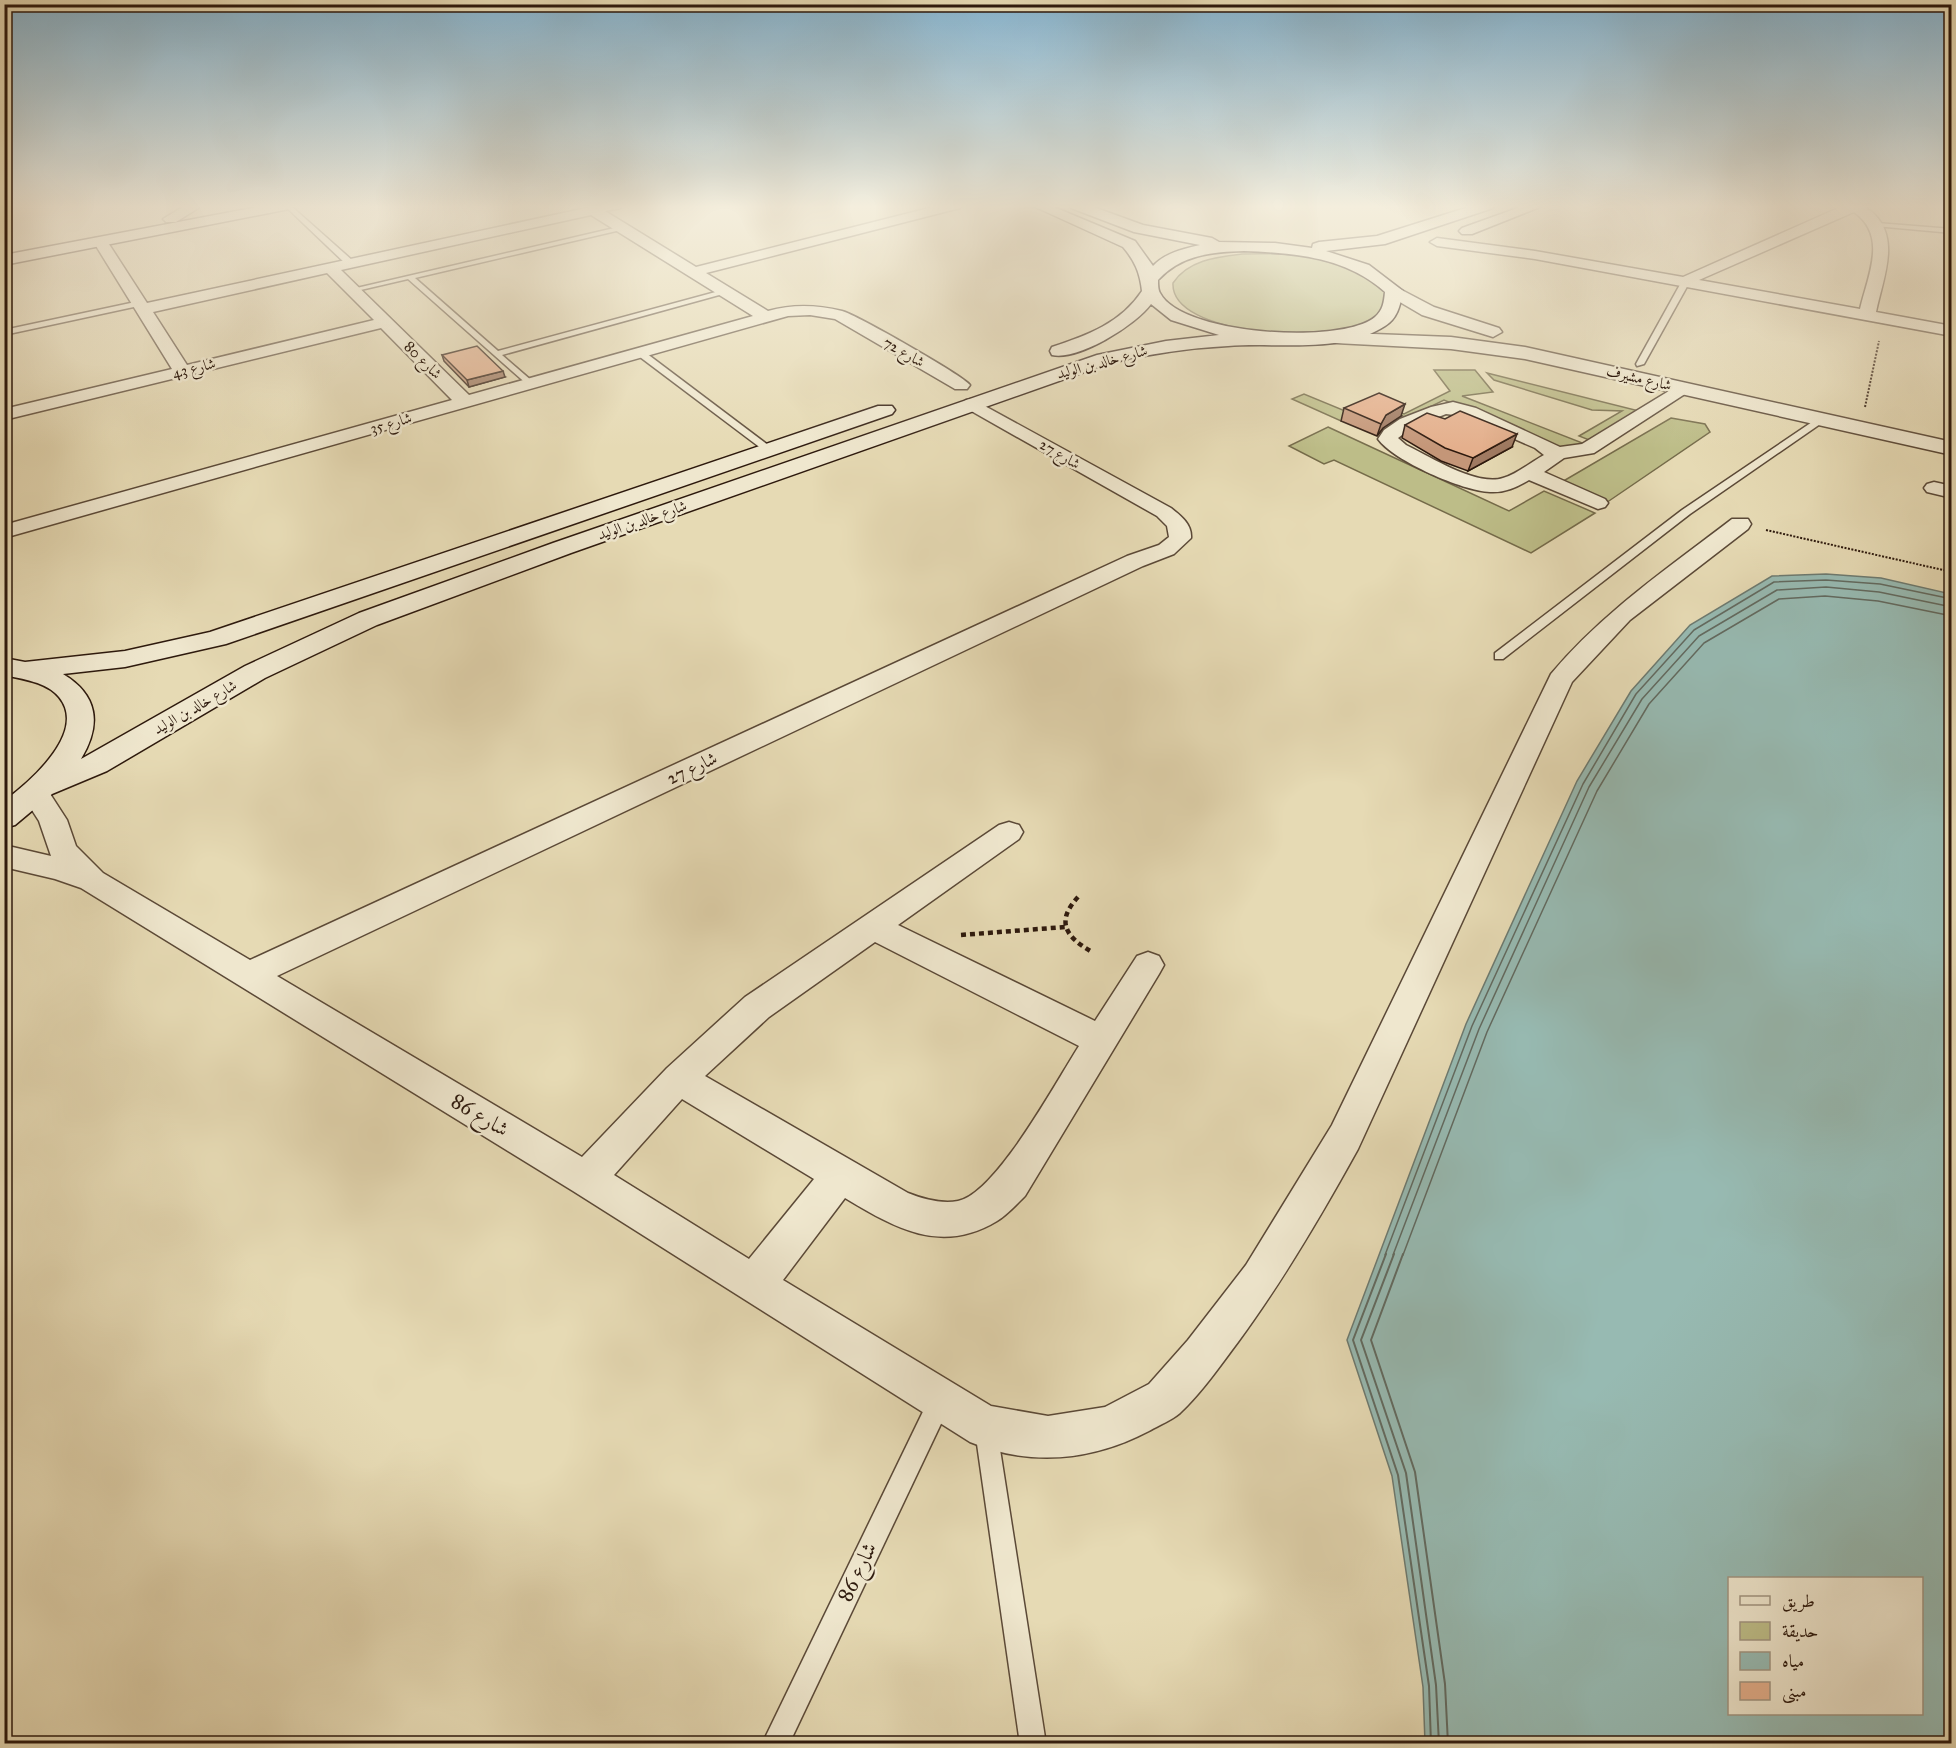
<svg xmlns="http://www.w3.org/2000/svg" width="1956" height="1748" font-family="'IM FELL Great Primer',Amiri,serif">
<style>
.green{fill:#bdbd88;stroke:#756b4a;stroke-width:1.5}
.water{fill:#97bab2;stroke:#6d7a70;stroke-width:1.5;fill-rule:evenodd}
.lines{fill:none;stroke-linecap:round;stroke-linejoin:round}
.shore-far1{stroke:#626a60;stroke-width:1.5}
.shore{stroke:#626a60;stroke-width:2}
.service-casing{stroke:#5b4937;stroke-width:3}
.minor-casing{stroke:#5b4937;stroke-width:3}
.tertiary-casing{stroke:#5b4937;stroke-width:3}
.secondary-casing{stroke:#2d190d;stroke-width:3}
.path-far1{stroke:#2d190d;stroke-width:2;stroke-dasharray:2 1.5;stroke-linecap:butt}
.path{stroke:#2d190d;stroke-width:4.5;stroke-dasharray:5 4;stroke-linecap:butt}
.service{fill:#efe7ce;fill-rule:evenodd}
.minor{fill:#efe7ce;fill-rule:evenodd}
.tertiary{fill:#efe7ce;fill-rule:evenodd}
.secondary{fill:#efe7ce;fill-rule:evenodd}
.wall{fill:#c49678;stroke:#2d190d;stroke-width:1.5}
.shaded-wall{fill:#a07a62;stroke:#2d190d;stroke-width:1.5}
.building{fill:#e4af8c;stroke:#2d190d;stroke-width:1.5}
.labels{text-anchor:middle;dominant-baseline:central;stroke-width:5;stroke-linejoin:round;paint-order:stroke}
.far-street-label{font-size:15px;fill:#2d190d;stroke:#efe7ce}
.street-label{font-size:18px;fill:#2d190d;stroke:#efe7ce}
.near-street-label{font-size:21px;fill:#2d190d;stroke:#efe7ce}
</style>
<rect width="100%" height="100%" fill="#e6dab4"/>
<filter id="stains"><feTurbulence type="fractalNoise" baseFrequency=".00333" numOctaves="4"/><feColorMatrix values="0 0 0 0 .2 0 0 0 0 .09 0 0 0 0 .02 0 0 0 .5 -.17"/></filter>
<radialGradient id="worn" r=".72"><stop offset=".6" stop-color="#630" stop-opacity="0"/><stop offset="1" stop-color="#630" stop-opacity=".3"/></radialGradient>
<g class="green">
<path d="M1242 254C1280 253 1333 253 1366 276 1373 281 1380 288 1387 294L1389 307C1382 313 1375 321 1367 325 1334 343 1170 337 1173 283 1188 260 1217 257 1242 254Z"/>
<path d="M1434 370H1475L1493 392 1462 396 1585 444 1569 452 1444 400 1407 418 1376 405 1341 421 1292 399 1304 394 1345 411 1372 400 1404 414 1450 391Z"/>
<path d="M1487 373 1639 411 1589 440 1579 436 1622 411 1592 410 1494 380Z"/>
<path d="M1671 418 1705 424 1710 432 1603 505 1560 483Z"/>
<path d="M1328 427 1509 511 1544 491 1595 513 1531 553 1334 460 1324 464 1289 446Z"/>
</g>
<path class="water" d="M1826 574 1881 578 1951 594V1743H1425L1423 1687 1392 1476 1347 1340 1466 1024 1577 781 1631 691 1690 625 1772 576ZM1730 1578H1922V1714H1730Z"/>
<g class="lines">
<g class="shore-far1">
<path d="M1385 1255 1472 1026 1583 784 1636 694 1694 630 1774 582 1826 580 1880 584 1952 599"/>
<path d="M1393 1255 1479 1029 1589 787 1642 699 1699 636 1777 590 1826 587 1879 592 1952 607"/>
<path d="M1403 1255 1487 1032 1597 791 1649 704 1704 643 1779 599 1825 596 1878 601 1952 616"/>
</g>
<g class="shore">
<path d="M1386 1254 1353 1340 1398 1475 1429 1686 1431 1744"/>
<path d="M1394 1254 1361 1340 1406 1473 1436 1685 1439 1744"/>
<path d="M1403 1254 1371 1340 1415 1472 1445 1684 1448 1744"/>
</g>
<defs>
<g id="service">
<path d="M284 205H290L353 261V265H347Z"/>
<path d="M1877 223 1952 229V233L1875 226Z"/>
<path d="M623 226 625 229 415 278 498 351 723 290 730 292 502 355 532 381 533 383 529 386 408 279 352 292 348 290Z"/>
<path d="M1682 281 1689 283 1644 364 1637 366 1636 364Z"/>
<path d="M140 301 144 303 143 305 4 335V330Z"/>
<path d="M636 350H642L772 448V452H766L636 354Z"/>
<path d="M1818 418 1826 420 1690 514 1503 659H1495V653L1682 510Z"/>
<path d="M940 1390 948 1393 951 1401 948 1409 789 1744H762L932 1393Z"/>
<path d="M986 1419 994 1422 997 1430 1046 1744H1020L975 1430 978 1422Z"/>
</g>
<g id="minor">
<path d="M600 205H622L621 208 605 211 696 267 941 205H961L960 208 706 273 768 311C793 304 817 305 842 311 855 314 964 376 970 385L967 389H955L835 319 810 315 788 316 4 538V525L452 400 381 328 4 420V409L172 369 93 241 95 238H105L147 303ZM591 215 753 316 469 395 341 270ZM327 273 374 320 187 365 153 312Z"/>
<path d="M1845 205C1857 203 1865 206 1874 214 1901 240 1882 281 1876 312L1952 326V336L1535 259 1437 246 1430 242 1437 238 1535 251 1683 277ZM1854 212C1888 236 1868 275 1860 309L1699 280Z"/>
<path d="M1682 383 1691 388 1688 392 1594 453 1564 458 1544 472 1605 499 1608 503 1605 507 1598 509 1529 480C1517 487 1505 493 1490 492 1463 491 1394 461 1378 439L1384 430 1400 419 1431 407 1453 402 1476 408 1560 447 1582 444ZM1446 414 1462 416 1535 448 1544 455C1531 462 1517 474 1503 478 1477 487 1429 456 1406 445L1398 438 1413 427Z"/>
<path d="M972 399 1171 508C1181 516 1192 524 1191 538L1174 554 1143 566 277 976 582 1157 667 1068 745 997 999 825 1009 822 1019 825 1023 832 1019 839 898 925 1095 1021 1137 956 1148 952 1159 956 1164 965 1159 974 1025 1196C1016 1205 1007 1215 997 1221 941 1255 895 1228 845 1198L783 1280 991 1406 1048 1416 1105 1407 1149 1384 1188 1340 1246 1265 1332 1125 1551 674C1603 612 1668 568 1732 519H1748L1751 524 1748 529 1630 620 1572 682 1358 1149C1321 1216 1283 1281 1238 1342 1220 1366 1202 1392 1180 1413 1172 1420 1159 1425 1149 1431 1092 1461 1030 1467 970 1442L573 1191 81 888 55 879 4 867V845L51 856 39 821 21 793 25 786 35 783 45 786 67 820 76 846 103 873 250 960 1127 556 1159 545 1169 537 1167 526 1157 516 966 408 963 404 966 400ZM875 942 1079 1046C1057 1080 996 1194 958 1201 941 1204 923 1199 908 1193L705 1076 769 1017ZM682 1099 814 1179 749 1259 614 1175Z"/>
<path d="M1934 482 1952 486V498L1927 492 1924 488 1927 484Z"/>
</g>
<g id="tertiary">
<path d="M186 205H203L176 222H166L163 219Z"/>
<path d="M1394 286 1434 307 1499 328 1502 332 1493 337 1422 315 1388 295 1385 291Z"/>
<path d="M1322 332 1451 337 1525 347 1952 442V455L1525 359 1451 349 1316 342 1313 338 1316 334Z"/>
</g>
<g id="secondary">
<path d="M268 205H296L289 209 4 265V255Z"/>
<path d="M1031 205H1049L1135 241 1153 266C1165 253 1183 249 1200 245L1134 232 1071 208 1069 205H1088L1143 225 1212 238 1219 242 1275 243 1312 248 1313 244 1319 242 1377 236 1475 205H1495L1493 208 1385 244 1326 251 1369 265 1403 291C1400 305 1398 318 1385 326 1342 354 1276 342 1228 346 1188 348 1149 354 1110 363L571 553 377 625 265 678 107 771 52 794 15 825 4 828V801C30 782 88 732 59 697 47 682 22 679 4 675V658L25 662 125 651 210 632 878 406H892L895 410 892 414 226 644 125 667 63 674C98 695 102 724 81 759L245 666 359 613 553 543 1097 355 1166 341 1219 335 1171 320 1151 304C1136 325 1078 361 1052 355L1050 351 1052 347C1088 335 1121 323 1142 291 1140 273 1135 261 1123 247ZM1244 251C1295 253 1346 257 1385 292 1384 302 1383 310 1375 317 1342 345 1181 335 1160 293 1158 290 1158 284 1158 280 1181 255 1211 252 1244 251Z"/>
<path d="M1526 205H1545L1472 234H1462L1459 231 1462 228Z"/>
</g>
</defs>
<use href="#service" class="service-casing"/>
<use href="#minor" class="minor-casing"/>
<use href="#tertiary" class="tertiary-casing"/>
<use href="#secondary" class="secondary-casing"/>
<g class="path-far1">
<path d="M4 224 11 237"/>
<path d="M1865 407 1879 341"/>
<path d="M1766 530 1952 572"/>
</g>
<g class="path">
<path d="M1078 897C1055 922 1066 937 1092 952"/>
<path d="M961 935 1065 927"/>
</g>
<use href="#service" class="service"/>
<use href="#minor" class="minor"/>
<use href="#tertiary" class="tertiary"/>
<use href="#secondary" class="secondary"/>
</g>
<g class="wall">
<path d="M442 355 505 377 469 387 444 361Z"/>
<path d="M1344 408 1401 416 1383 428 1377 436 1341 421Z"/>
<path d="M1405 425 1512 447 1468 471 1441 461 1402 438Z"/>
</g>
<g class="shaded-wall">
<path d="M503 371 505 377 469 387 467 380Z"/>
<path d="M1405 404 1401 416 1383 428 1377 436 1381 424 1386 415Z"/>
<path d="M1517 434 1512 447 1468 471 1473 458Z"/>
</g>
<g class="building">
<path d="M477 346 503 371 467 380 442 355Z"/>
<path d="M1379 393 1405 404 1386 415 1381 424 1344 408Z"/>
<path d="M1460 411 1517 434 1473 458 1445 448 1405 425 1427 413 1445 419Z"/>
</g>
<linearGradient id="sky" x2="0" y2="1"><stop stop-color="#87b6d2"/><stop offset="0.46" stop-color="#f4eedd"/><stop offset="1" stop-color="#f4eedd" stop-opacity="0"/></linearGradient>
<rect width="1956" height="449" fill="url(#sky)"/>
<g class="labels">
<g class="far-street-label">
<text transform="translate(904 352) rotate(30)">شارع 72</text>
<text transform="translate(423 360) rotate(45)">شارع 80</text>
<text transform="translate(1102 362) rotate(-15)">شارع خالد بن الوليد</text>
<text transform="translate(194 368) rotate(-14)">شارع 43</text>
<text transform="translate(1639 378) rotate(13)">شارع مشيرف</text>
<text transform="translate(391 423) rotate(-16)">شارع 35</text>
<text transform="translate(1060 454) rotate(30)">شارع 27</text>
<text transform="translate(642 520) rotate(-19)">شارع خالد بن الوليد</text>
<text transform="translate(195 707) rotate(-30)">شارع خالد بن الوليد</text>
</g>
<g class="street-label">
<text transform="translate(692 768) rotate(-25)">شارع 27</text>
</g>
<g class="near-street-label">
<text transform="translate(480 1115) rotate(31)">شارع 86</text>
<text transform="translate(857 1572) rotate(-64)">شارع 86</text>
</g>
</g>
<rect width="1956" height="1748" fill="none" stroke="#e6dab4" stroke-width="24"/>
<rect x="6" y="6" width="1944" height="1736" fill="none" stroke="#2d190d" stroke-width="3"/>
<rect x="12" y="12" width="1932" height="1724" fill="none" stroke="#2d190d" stroke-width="1.5"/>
<rect x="1728" y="1577" width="195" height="138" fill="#efe7ce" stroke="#a19581" stroke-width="1.5"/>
<rect x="1740" y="1596" width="30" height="9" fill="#efe7ce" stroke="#a19581" stroke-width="1.5"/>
<text x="1782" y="1607" font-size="18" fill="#2d190d">طريق</text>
<rect x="1740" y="1622" width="30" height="18" fill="#bdbd88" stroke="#a19581" stroke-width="1.5"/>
<text x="1782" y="1637" font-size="18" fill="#2d190d">حديقة</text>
<rect x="1740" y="1652" width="30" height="18" fill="#97bab2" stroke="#a19581" stroke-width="1.5"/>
<text x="1782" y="1667" font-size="18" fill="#2d190d">مياه</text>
<rect x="1740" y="1682" width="30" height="18" fill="#e4af8c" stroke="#a19581" stroke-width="1.5"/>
<text x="1782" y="1697" font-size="18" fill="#2d190d">مبنى</text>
<rect width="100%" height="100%" filter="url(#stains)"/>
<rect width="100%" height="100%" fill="url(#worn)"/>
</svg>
